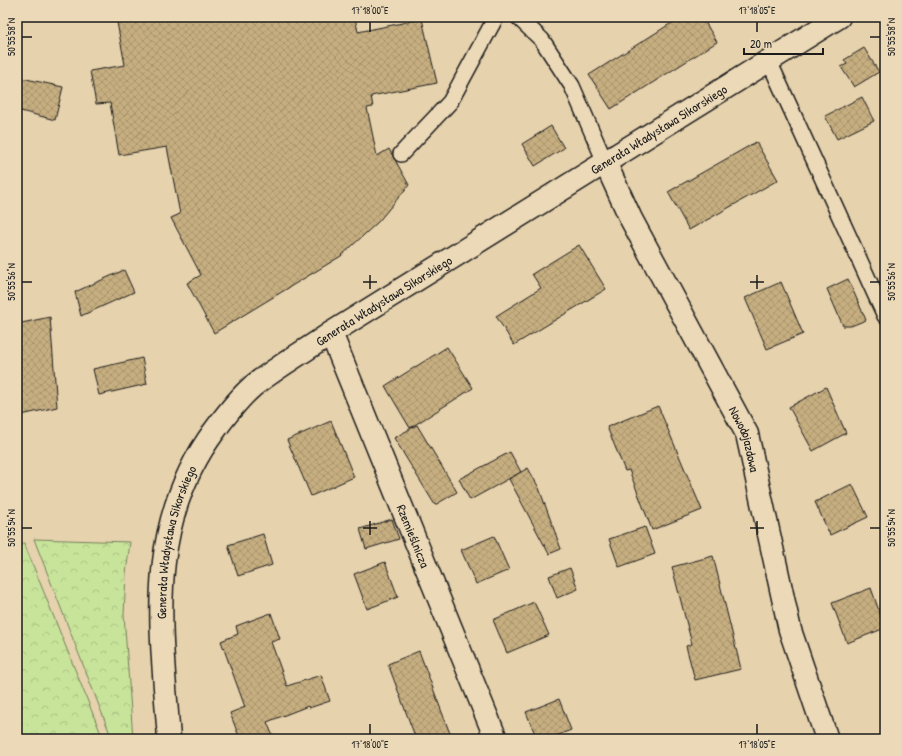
<svg xmlns="http://www.w3.org/2000/svg" width="902" height="756" font-family="'Patrick Hand',sans-serif">
<style>
.park{fill:url(#park-crowns);stroke:#72805b}
.building{fill:url(#building-cross-hatch);stroke:#1c1c1c}
.lines{fill:none;stroke-linecap:round;stroke-linejoin:round}
.lane-casing{stroke:#1c1c1c;stroke-width:18}
.street-casing{stroke:#1c1c1c;stroke-width:25}
.secondary-casing{stroke:#1c1c1c;stroke-width:25}
.lane{stroke:#ecd9b7;stroke-width:15}
.street{stroke:#ecd9b7;stroke-width:22}
.secondary{stroke:#ecd9b7;stroke-width:22}
.ticks{fill:none;stroke:#1c1c1c;stroke-width:1.5}
.labels{text-anchor:middle;dominant-baseline:central;stroke-width:4;stroke-linejoin:round;paint-order:stroke}
.street-label{font-size:13px;fill:#1c1c1c;stroke:#ecd9b7}
.neatline{fill:none;stroke:#1c1c1c;stroke-width:1.5}
.ticks-label{font-size:10px;text-anchor:middle;fill:#1c1c1c}
</style>
<defs>
<pattern id="park-crowns" width="20" height="18" patternUnits="userSpaceOnUse"><rect width="20" height="18" fill="#c8e49a"/><path d="M2 6a3 3 0 1 1 6 0M12 15a3 3 0 1 1 6 0" fill="none" stroke="#abc384"/></pattern>
<pattern id="building-cross-hatch" width="8" height="8" patternUnits="userSpaceOnUse"><rect width="8" height="8" fill="#c6ae80"/><path d="M0 0l8 8M0 8l8-8" fill="none" stroke="#aa956e"/></pattern>
</defs>
<rect width="100%" height="100%" fill="#e6d2ad"/>
<filter id="ink" filterUnits="userSpaceOnUse"><feTurbulence type="fractalNoise" baseFrequency=".025" numOctaves="2"/><feDisplacementMap in="SourceGraphic" scale="8" xChannelSelector="R" yChannelSelector="G"/><feConvolveMatrix kernelMatrix="1 2 1 2 8 2 1 2 1" color-interpolation-filters="sRGB"/></filter>
<g filter="url(#ink)">
<g class="park">
<path d="M34 539 130 542 126 573 124 615 133 739H112Z"/>
<path d="M24 543 103 739H17V546Z"/>
</g>
<g class="building">
<path d="M116 17H355L358 32 422 19 437 83 371 96 373 107 367 108 377 156 389 149 409 185 378 222 341 256 214 333 187 283 201 275 171 218 180 214 167 147 119 155 110 103 96 104 90 71 125 65Z"/>
<path d="M681 17H702L717 42 611 109 589 75Z"/>
<path d="M864 48 879 72 854 87 841 67 847 64 844 60Z"/>
<path d="M17 77 63 87 55 120 17 110Z"/>
<path d="M862 97 874 121 837 139 825 116Z"/>
<path d="M551 126 564 148 535 166 522 144Z"/>
<path d="M756 142 778 180 689 230 668 192Z"/>
<path d="M579 245 606 289 514 345 496 316 541 288 532 274Z"/>
<path d="M124 270 134 292 81 316 75 292Z"/>
<path d="M848 279 866 320 851 326H843L827 289Z"/>
<path d="M781 282 803 334 767 349 745 298Z"/>
<path d="M50 317 57 407 17 416V324Z"/>
<path d="M447 347 473 388 410 428 385 386Z"/>
<path d="M142 358 147 384 99 395 93 369Z"/>
<path d="M826 387 846 433 813 451 789 407Z"/>
<path d="M658 406 702 510 652 530 629 470 625 471 607 427Z"/>
<path d="M331 421 354 477 311 496 287 440Z"/>
<path d="M417 425 457 492 435 505 394 438Z"/>
<path d="M510 452 521 472 470 500 459 479Z"/>
<path d="M528 468 539 488 561 549 549 554 509 479Z"/>
<path d="M852 484 868 517 830 535 815 502Z"/>
<path d="M392 519 399 539 366 549 360 529Z"/>
<path d="M645 527 655 554 619 567 609 539Z"/>
<path d="M263 534 272 565 238 576 228 545Z"/>
<path d="M494 536 509 570 476 584 461 550Z"/>
<path d="M713 556 741 669 695 680 686 646 692 644 672 567Z"/>
<path d="M385 562 398 597 367 609 354 574Z"/>
<path d="M570 568 578 589 557 598 549 576Z"/>
<path d="M871 588 885 628 847 643 832 603Z"/>
<path d="M534 602 549 635 507 653 493 620Z"/>
<path d="M271 613 280 639 271 642 287 686 321 675 330 701 309 708 308 706 267 722 274 739H240L230 713 245 707 221 641 238 634 236 626Z"/>
<path d="M419 651 452 739H416L388 664Z"/>
<path d="M559 699 571 730 548 739H537L526 712Z"/>
</g>
<g class="lines">
<defs>
<g id="lane">
<path d="M518 17 542 40 572 86 605 162"/>
<path d="M769 61 885 316"/>
<path d="M401 154 450 102 496 17"/>
</g>
<g id="street">
<path id="s1" d="M605 162 631 219 747 434 790 630 827 739"/>
<path id="s2" d="M331 333 496 739"/>
</g>
<g id="secondary">
<path id="s3" d="M169 739C161 628 144 526 215 430 226 415 239 398 253 386 277 367 305 351 331 333L839 17"/>
</g>
</defs>
<use href="#lane" class="lane-casing"/>
<use href="#street" class="street-casing"/>
<use href="#secondary" class="secondary-casing"/>
<use href="#lane" class="lane"/>
<use href="#street" class="street"/>
<use href="#secondary" class="secondary"/>
</g>
</g>
<path class="ticks" d="M370 22V32M757 22V32M22 37H32M870 37H880M370 275V289M757 275V289M22 282H32M363 282H377M750 282H764M870 282H880M370 521V535M757 521V535M22 528H32M363 528H377M750 528H764M870 528H880M370 724V734M757 724V734"/>
<g class="labels">
<g class="street-label">
<text stroke="none"><textPath href="#s3" startOffset="859">Generała Władysława Sikorskiego</textPath></text>
<text stroke="none"><textPath href="#s3" startOffset="535">Generała Władysława Sikorskiego</textPath></text>
<text stroke="none"><textPath href="#s1" startOffset="311">Nowodojazdowa</textPath></text>
<text stroke="none"><textPath href="#s2" startOffset="219">Rzemieślnicza</textPath></text>
<text stroke="none"><textPath href="#s3" startOffset="199">Generała Władysława Sikorskiego</textPath></text>
</g>
</g>
<rect width="902" height="756" fill="none" stroke="#ecd9b7" stroke-width="44"/>
<path d="M744 48v6h79v-6" fill="none" stroke="#1c1c1c" stroke-width="2"/>
<text x="750" y="48" font-size="12" fill="#1c1c1c" stroke="#ecd9b7" stroke-width="3" paint-order="stroke">20 m</text>
<rect x="22" y="22" width="858" height="712" class="neatline"/>
<g class="ticks-label">
<text x="370" y="14">17°18'00"E</text>
<text x="757" y="14">17°18'05"E</text>
<text transform="translate(11 37) rotate(-90)" y="4">50°55'58"N</text>
<text transform="translate(891 37) rotate(-90)" y="4">50°55'58"N</text>
<text transform="translate(11 282) rotate(-90)" y="4">50°55'56"N</text>
<text transform="translate(891 282) rotate(-90)" y="4">50°55'56"N</text>
<text transform="translate(11 528) rotate(-90)" y="4">50°55'54"N</text>
<text transform="translate(891 528) rotate(-90)" y="4">50°55'54"N</text>
<text x="370" y="748">17°18'00"E</text>
<text x="757" y="748">17°18'05"E</text>
</g>
</svg>
